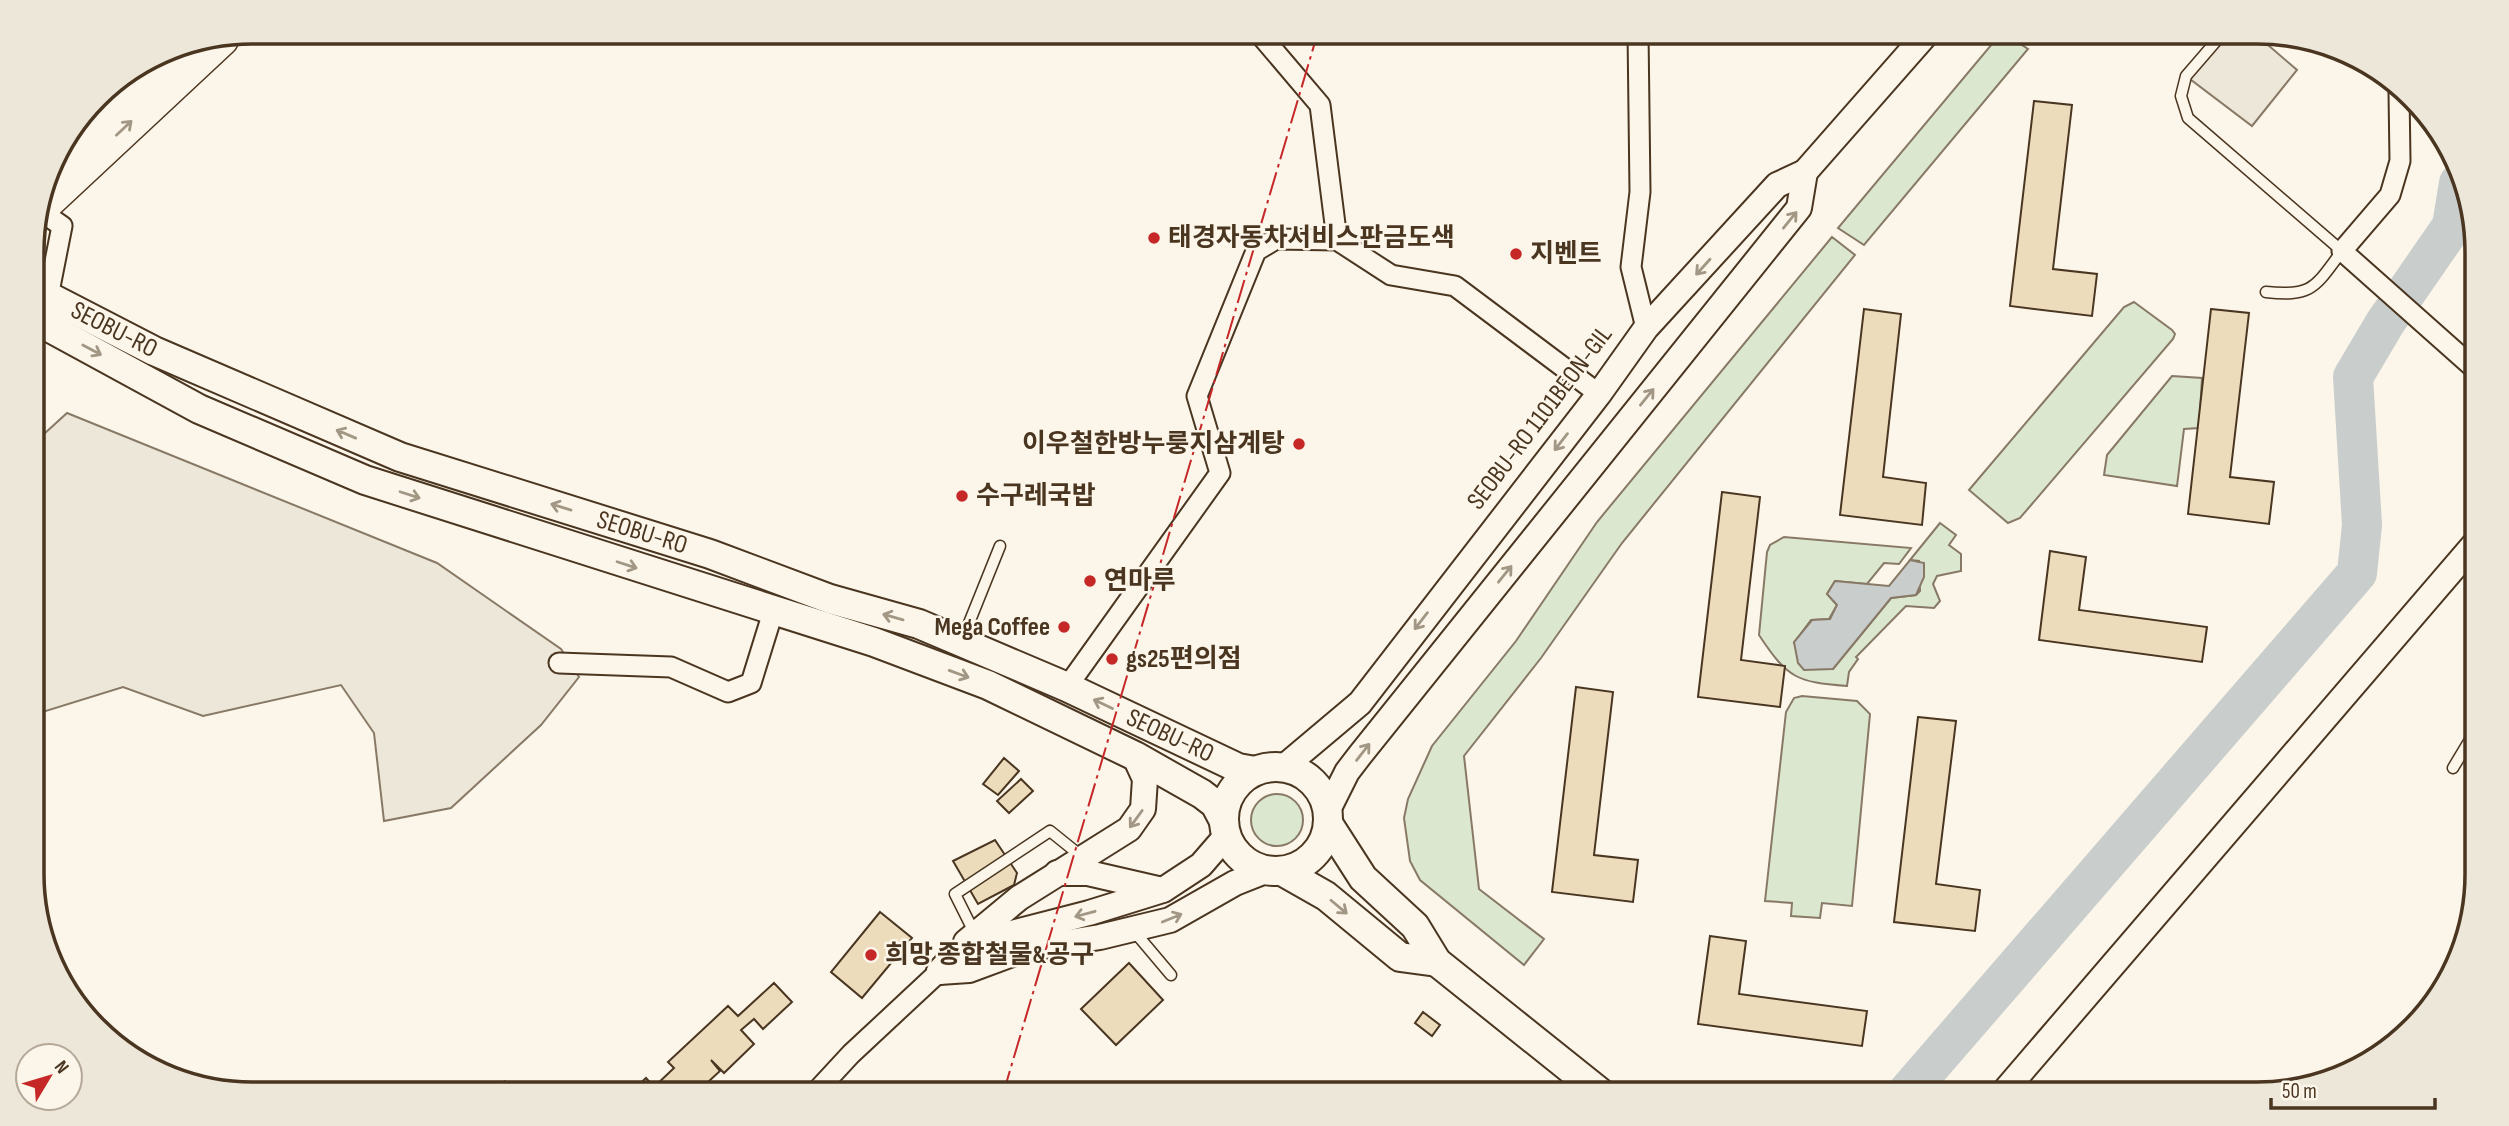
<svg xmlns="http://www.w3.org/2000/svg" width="2509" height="1126" font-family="'Sofia Sans Condensed','Noto Sans KR',sans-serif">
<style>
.green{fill:#dce7d0;stroke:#887966;stroke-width:2}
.parking{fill:#ede7d9;stroke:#887966;stroke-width:2}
.water{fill:#c9cecd;stroke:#887966;stroke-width:2}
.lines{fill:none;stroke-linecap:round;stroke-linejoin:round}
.river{stroke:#c9cecd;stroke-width:40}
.building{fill:#ecdcbc;stroke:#4a3520;stroke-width:2}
.service-casing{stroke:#4a3520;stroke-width:13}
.minor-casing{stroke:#4a3520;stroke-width:23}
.tertiary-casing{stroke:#4a3520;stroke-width:28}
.secondary-casing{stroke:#4a3520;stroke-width:32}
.motorway-casing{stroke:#4a3520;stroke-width:40}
.path{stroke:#7f6f5c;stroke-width:4.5;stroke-dasharray:5 3.5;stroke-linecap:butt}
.service{stroke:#fbf6e9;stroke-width:10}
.minor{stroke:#fbf6e9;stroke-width:19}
.tertiary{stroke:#fbf6e9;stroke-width:24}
.secondary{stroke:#fbf6e9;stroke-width:28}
.motorway{stroke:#fbf6e9;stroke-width:37}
.power{stroke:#c62828;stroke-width:2;stroke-dasharray:24 5 3.5 5;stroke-linecap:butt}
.oneway{stroke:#a29684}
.poi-dot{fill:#c62828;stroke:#fbf6e9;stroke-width:2.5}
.labels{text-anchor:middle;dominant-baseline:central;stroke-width:5;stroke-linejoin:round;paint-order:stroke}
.poi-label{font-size:26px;font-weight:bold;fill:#4a3520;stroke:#fbf6e9;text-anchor:start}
.street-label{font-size:26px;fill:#4a3520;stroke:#fbf6e9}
.rim{fill:none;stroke:#4a3520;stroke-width:3.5}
</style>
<rect width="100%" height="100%" fill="#fbf6e9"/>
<g class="green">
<path d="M2002 32 2028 49 1864 245 1838 228Z"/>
<path d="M1832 237 1855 255 1622 543 1541 658 1464 756 1479 889 1544 939 1524 965 1420 880 1410 861 1404 818 1408 799 1432 746 1516 641 1597 522Z"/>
<path d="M2134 302 2172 330 2175 334 2173 339 2020 518 2008 523 1969 490 2124 307Z"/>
<path d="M2172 376 2202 378 2199 428 2184 429 2177 486 2104 475 2107 455Z"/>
<path d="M1940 523 1956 535 1949 545 1961 554V571L1937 576 1933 584 1940 601 1934 608 1906 606 1856 657 1858 659 1849 672 1847 686C1797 682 1788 679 1759 635L1767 552 1770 545 1784 537 1911 548 1899 564 1884 563 1867 584 1835 581 1827 594 1837 605 1829 619 1811 620 1794 643 1833 669 1891 598 1916 595 1920 591 1919 561 1910 560Z"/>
<path d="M1802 696 1857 701 1870 714 1852 906 1822 903 1820 918 1791 916 1792 903 1765 901 1786 712 1794 698Z"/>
<circle cx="1277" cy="820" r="26"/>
</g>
<g class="parking">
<path d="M2224 32H2253L2297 70 2252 126 2186 76Z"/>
<path d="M67 413 437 563 561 649 579 677 541 725 451 808 384 821 374 733 341 685 203 716 123 687 33 715 32 445Z"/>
</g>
<path class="water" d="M1910 560 1924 563V577L1916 595 1891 598 1833 669 1804 670 1798 663 1794 642 1812 620 1830 619 1837 605 1827 594 1835 581 1889 586Z"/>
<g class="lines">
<path class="river" d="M1906 1094 2357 573 2362 525 2353 377 2385 323 2452 226 2459 183"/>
</g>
<g class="building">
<path d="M2034 101 2072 105 2053 269 2097 274 2092 316 2010 306Z"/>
<path d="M1864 309 1901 314 1883 477 1926 483 1922 525 1840 515Z"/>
<path d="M2211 309 2249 313 2230 477 2274 482 2269 524 2188 514Z"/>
<path d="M1722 492 1760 497 1741 660 1785 666 1780 707 1698 697Z"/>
<path d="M2050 551 2086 557 2079 610 2207 627 2202 662 2039 640Z"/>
<path d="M1576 687 1613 692 1594 855 1638 860 1633 902 1552 892Z"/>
<path d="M1918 717 1956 721 1936 884 1980 890 1975 931 1894 922Z"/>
<path d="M1004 758 1019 771 998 795 983 784Z"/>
<path d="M1021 779 1033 791 1009 813 997 801Z"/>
<path d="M995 840 1017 873 1014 885 978 904 953 861Z"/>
<path d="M880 912 912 938 862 998 831 972Z"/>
<path d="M1710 936 1746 941 1739 994 1867 1011 1862 1046 1698 1024Z"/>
<path d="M1129 963 1163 1000 1116 1045 1081 1009Z"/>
<path d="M774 983 792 1002 763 1029 754 1019 741 1030 754 1044 724 1073 711 1060 720 1071 695 1094 685 1089 679 1094H629L646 1078 654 1087 674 1068 668 1062 728 1006 738 1016Z"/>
<path d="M1423 1012 1440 1025 1432 1036 1415 1023Z"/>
</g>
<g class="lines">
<defs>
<g id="service">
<path d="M2224 32 2186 76 2181 96 2188 118 2342 251C2315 287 2313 297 2266 292"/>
<path d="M963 638 1000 546"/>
<path d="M2453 768 2477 728"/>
<path d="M1133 930 1171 975"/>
<path d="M975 934 955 894 1050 831 1081 856"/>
</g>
<g id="minor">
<path d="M1258 32 1320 105 1337 240"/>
<path d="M1638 32 1640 192 1631 267 1646 328"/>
<path d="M2399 92 2400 161 2390 195 2342 251 2476 370"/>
<path d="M39 210 62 226 48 297"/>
<path d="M559 663 671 667 728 692 751 683 773 612"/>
<path d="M1067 687 1220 473 1197 396 1256 251 1276 239 1337 240 1391 275 1455 286 1599 394"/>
<path d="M814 1094 851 1054 939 972"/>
</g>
<g id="tertiary">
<path d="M1284 767 1360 703 1599 394 1646 328 1777 185 1805 172 1928 32"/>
<path d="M1328 810 1347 772 1360 755 1799 208 1805 172"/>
<path d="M1057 873H1088L1162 890"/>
<path d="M966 942 1019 898 1129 829 1143 809 1145 779 1134 755"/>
<path d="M939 972 969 970 1026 949 1100 937 1170 920 1235 883 1268 870"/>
<path d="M939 972 954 955 996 937 1089 913 1163 890 1201 865 1227 835"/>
<path d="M2002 1094 2477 541"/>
</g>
<g id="secondary">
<path d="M32 288 154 351 400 457 710 554 830 599 919 624 1067 687 1238 768 1255 771"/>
<path d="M32 318 199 409 365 480 874 642 988 685 1135 756 1202 794 1215 804 1224 821"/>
<circle cx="1276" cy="819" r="52"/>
<path d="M1329 825 1363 878 1415 926 1437 962 1602 1094"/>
<path d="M1282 871 1326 896 1400 957 1437 962"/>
</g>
<g id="motorway">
<path d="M62 144 158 54"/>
<path d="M40 206 220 38"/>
</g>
</defs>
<use href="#service" class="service-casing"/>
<use href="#minor" class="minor-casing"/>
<use href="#tertiary" class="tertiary-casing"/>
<use href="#secondary" class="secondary-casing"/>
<use href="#motorway" class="motorway-casing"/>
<path class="path" d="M503 1081 513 1094"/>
<use href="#service" class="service"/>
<use href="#minor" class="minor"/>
<use href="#tertiary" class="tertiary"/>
<use href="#secondary" class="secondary"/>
<use href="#motorway" class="motorway"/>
<path class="power" d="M1003 1094 1318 32"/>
</g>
<defs><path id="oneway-shaft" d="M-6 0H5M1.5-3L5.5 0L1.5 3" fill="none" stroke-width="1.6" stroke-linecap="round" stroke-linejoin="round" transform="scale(1.75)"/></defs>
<g class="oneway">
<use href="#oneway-shaft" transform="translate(124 128) rotate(-43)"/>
<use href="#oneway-shaft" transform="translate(1790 220) rotate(-51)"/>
<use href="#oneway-shaft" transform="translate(1703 267) rotate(132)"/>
<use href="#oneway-shaft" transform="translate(92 350) rotate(28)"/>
<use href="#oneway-shaft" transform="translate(1647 397) rotate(-51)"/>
<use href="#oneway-shaft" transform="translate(346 434) rotate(-157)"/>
<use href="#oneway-shaft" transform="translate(1561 442) rotate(128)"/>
<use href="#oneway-shaft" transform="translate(410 495) rotate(18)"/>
<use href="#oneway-shaft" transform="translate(561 507) rotate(-163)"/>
<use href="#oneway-shaft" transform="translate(627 565) rotate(18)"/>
<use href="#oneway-shaft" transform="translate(1505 574) rotate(-51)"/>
<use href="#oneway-shaft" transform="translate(893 617) rotate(-164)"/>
<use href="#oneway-shaft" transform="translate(1421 621) rotate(128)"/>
<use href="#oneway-shaft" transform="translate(959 674) rotate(20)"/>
<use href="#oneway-shaft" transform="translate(1103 704) rotate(-155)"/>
<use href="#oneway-shaft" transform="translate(1363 752) rotate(-52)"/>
<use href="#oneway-shaft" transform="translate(1136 819) rotate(126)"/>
<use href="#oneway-shaft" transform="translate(1339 907) rotate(40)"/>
<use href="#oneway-shaft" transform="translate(1085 914) rotate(165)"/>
<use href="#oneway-shaft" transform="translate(1172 918) rotate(-22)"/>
</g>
<g class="poi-dot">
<circle cx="1154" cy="238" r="7"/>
<circle cx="1516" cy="254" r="7"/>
<circle cx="1299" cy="444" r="7"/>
<circle cx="962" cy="496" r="7"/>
<circle cx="1090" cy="581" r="7"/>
<circle cx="1064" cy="627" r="7"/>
<circle cx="1112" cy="659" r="7"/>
<circle cx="871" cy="955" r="7"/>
</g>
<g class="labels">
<g class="poi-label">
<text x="1168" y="238">태경자동차서비스판금도색</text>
<text x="1530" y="254">지벤트</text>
<text x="1285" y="444" text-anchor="end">이우철한방누룽지삼계탕</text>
<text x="976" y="496">수구레국밥</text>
<text x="1104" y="581">연마루</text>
<text x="1050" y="627" text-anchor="end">Mega Coffee</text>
<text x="1126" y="659">gs25편의점</text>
<text x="885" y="955">희망 종합철물&amp;공구</text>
</g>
<g class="street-label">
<text transform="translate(114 330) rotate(27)">SEOBU-RO</text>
<text transform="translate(1540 418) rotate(-53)">SEOBU-RO 1101BEON-GIL</text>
<text transform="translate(642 533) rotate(17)">SEOBU-RO</text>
<text transform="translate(1170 736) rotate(25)">SEOBU-RO</text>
</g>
</g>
<path d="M0 0H2509V1126H0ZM252 44H2257A208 208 0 0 1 2465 252V874A208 208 0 0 1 2257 1082H252A208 208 0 0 1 44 874V252A208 208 0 0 1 252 44Z" fill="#ede7d9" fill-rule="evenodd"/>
<path class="rim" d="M252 44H2257A208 208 0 0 1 2465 252V874A208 208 0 0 1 2257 1082H252A208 208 0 0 1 44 874V252A208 208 0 0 1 252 44Z"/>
<g transform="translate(49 1077) rotate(52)"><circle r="33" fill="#fbf6e9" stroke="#b4a999" stroke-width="2"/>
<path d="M0-5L12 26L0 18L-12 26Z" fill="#c62828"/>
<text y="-10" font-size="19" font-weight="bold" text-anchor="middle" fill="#4a3520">N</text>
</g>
<path d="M2271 1098v10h164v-10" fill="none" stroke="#4a3520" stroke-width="3.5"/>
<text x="2282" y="1098" font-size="21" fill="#4a3520" stroke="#fbf6e9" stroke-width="5" paint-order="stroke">50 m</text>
</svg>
